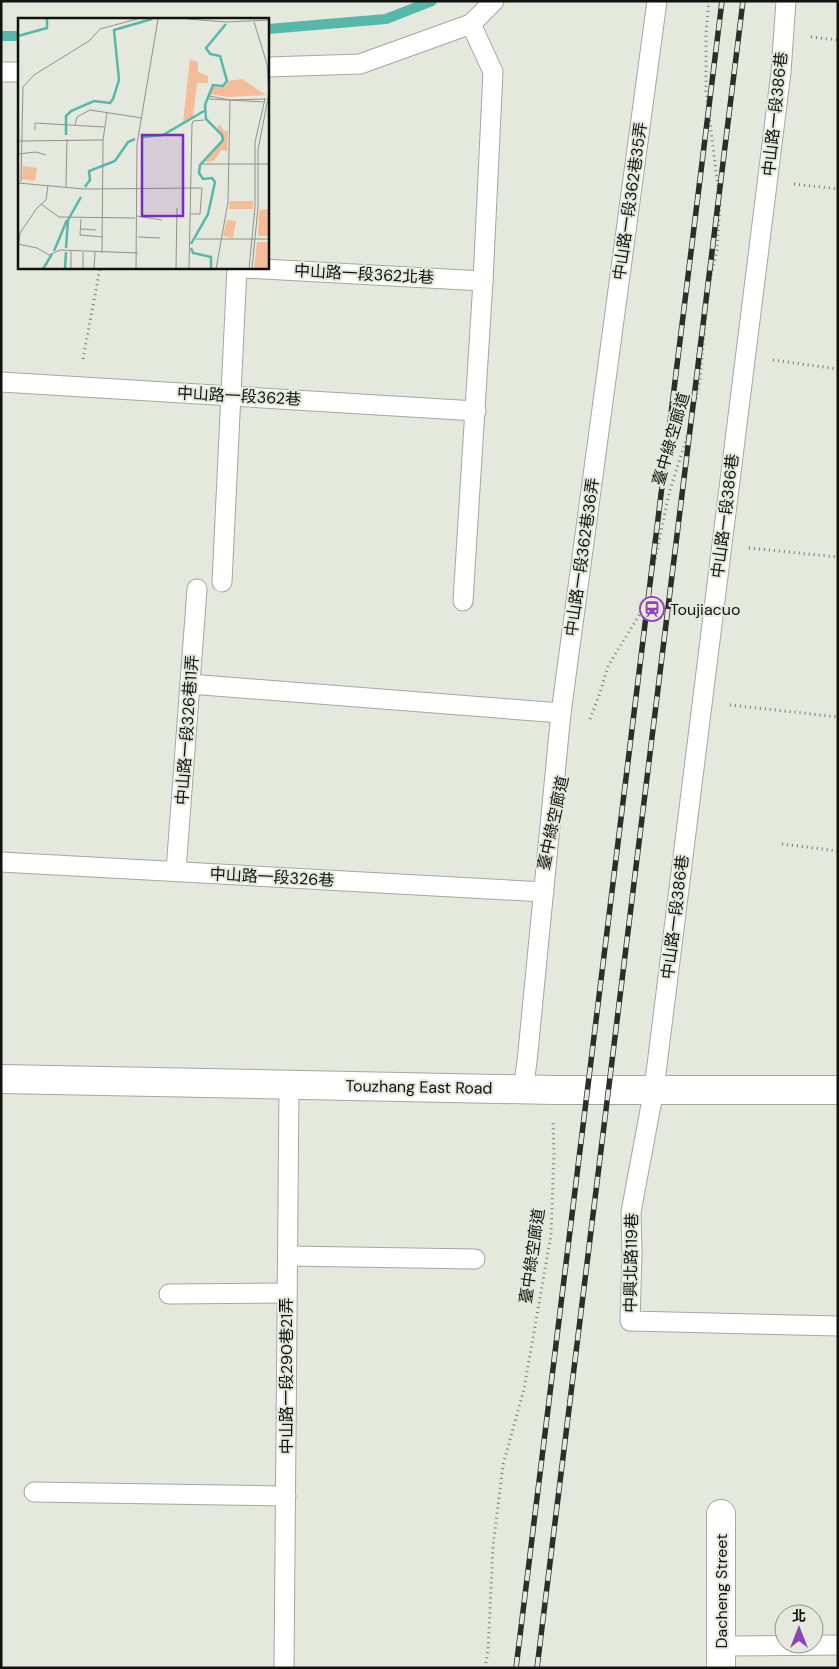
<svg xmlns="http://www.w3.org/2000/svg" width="839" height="1669" font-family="'DM Sans','Noto Sans TC',sans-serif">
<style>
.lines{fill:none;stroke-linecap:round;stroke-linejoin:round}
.stream{stroke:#56b7ab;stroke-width:10}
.service-casing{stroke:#a4a79d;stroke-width:21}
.minor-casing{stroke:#a4a79d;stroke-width:30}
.path{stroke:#787a73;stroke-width:3;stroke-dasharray:1 4;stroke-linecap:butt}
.service{stroke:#fff;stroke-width:19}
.minor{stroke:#fff;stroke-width:28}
.rail-casing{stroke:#2c2e29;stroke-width:5.5}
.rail{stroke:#e5e8dd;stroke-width:4;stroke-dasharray:11;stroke-linecap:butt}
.labels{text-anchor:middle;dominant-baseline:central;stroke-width:4;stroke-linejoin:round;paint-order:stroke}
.street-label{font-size:16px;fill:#11120e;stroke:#e5e8dd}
.poi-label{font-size:16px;fill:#11120e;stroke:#e5e8dd;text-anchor:start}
.inset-river{fill:none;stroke:#56b7ab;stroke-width:2.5}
.inset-road{fill:none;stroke:#90928a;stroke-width:1}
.view{fill:#7b2cbf;fill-opacity:0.15;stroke:#7b2cbf;stroke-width:2.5}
.inset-edge{fill:none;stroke:#11120e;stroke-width:2.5}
</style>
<rect width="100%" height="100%" fill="#e5e8dd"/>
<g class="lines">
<g class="stream">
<path d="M268 29 386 19 432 1"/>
<path d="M1 36H19"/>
</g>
<defs>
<g id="service">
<path d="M786 1 781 72 654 1089 631 1212 632 1254 630 1321 838 1326"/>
<path d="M268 67 360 64 471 24 494 1"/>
<path d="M1 72H19"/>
<path d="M244 268 483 281"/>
<path d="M1 382 476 411"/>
<path d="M222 582 237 268"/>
<path d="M463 601 483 281 493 72 471 24"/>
<path d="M190 684 561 713"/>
<path d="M1 862 544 892"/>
<path d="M176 871 197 589"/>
<path d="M523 1089 527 1062 561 713 657 1"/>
<path d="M288 1256 475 1259"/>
<path d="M169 1294 287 1293"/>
<path d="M34 1492 286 1496"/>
<path d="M721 1646 838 1645"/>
<path d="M284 1668 289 1085"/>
</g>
<g id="minor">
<path d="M1 1079 553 1090H838"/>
<path d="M721 1668V1514"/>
</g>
</defs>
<use href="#service" class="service-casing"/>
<use href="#minor" class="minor-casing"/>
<g class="path">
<path d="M811 37 838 40"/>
<path d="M794 184 838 189"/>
<path d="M83 359 100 268"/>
<path d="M773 360 838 369"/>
<path d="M749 548 838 557"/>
<path d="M730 705 838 717"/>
<path d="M590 719 600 693 608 666 646 604 669 493 688 434 700 380 708 289 717 250 720 203 706 91V33L709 1"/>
<path d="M782 844 838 851"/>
<path d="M485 1668 488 1651 493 1546 503 1465 524 1389 551 1235 554 1152 553 1122"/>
</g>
<use href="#service" class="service"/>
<use href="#minor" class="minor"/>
<defs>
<g id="rail">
<path d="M516 1668 722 1"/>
<path d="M537 1668 743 1"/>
</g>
</defs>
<use href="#rail" class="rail-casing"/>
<use href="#rail" class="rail"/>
</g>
<defs>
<symbol id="station-ring" viewBox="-11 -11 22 22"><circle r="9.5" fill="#e5e8dd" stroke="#9143b3" stroke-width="1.5"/><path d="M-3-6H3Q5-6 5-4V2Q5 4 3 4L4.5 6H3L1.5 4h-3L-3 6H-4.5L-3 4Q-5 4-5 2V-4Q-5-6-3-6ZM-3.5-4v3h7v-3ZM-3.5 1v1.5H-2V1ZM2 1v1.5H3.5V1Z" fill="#9143b3"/></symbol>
</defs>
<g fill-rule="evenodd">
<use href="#station-ring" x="638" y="595" width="28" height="28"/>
</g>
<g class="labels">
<g class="street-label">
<text transform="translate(775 114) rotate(-84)">中山路一段386巷</text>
<text transform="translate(630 201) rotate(-82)">中山路一段362巷35弄</text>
<text transform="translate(364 274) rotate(3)">中山路一段362北巷</text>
<text transform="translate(239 396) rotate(3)">中山路一段362巷</text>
<text transform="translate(671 439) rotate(-74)">臺中綠空廊道</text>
<text transform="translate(725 516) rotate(-83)">中山路一段386巷</text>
<text transform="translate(582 557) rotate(-82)">中山路一段362巷36弄</text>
<text transform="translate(187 730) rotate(-86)">中山路一段326巷11弄</text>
<text transform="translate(553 823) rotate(-78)">臺中綠空廊道</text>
<text transform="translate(272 877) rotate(3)">中山路一段326巷</text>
<text transform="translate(675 917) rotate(-83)">中山路一段386巷</text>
<text transform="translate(419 1087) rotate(1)">Touzhang East Road</text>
<text transform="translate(532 1256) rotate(-82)">臺中綠空廊道</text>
<text transform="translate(631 1263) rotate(-89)">中興北路119巷</text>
<text transform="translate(286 1376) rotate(-90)">中山路一段290巷21弄</text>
<text transform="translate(721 1591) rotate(-90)">Dacheng Street</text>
</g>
<g class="poi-label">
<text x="670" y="609">Toujiacuo</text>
</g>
</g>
<g transform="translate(18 18)">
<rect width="251" height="251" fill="#e5e8dd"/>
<path d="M172 41 180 44V54L190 58V65H179L175 99 165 104ZM224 61 248 77 210 79 191 76 196 68 207 69 211 63ZM202 107 206 113H210L209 133 203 132 196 143 187 144 206 121 199 109ZM5 148 19 150 17 163 4 161ZM212 183H235V191H211ZM251 191V218H240L241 192ZM209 202 218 203 215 220 205 218ZM239 224H251V251H236Z" fill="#f4bc99"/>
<path class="inset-river" d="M0 18 29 10V1M48 117V98L53 93 76 83 92 85 95 81 101 62 96 12 134 1M123 119 145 117 186 93M67 169 72 162 71 153 97 143 110 124 117 121M173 226 190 196 197 164 194 160 185 161 181 155 182 147 205 122 204 117 188 101 187 87 195 67 205 68 209 63 202 38 192 36 188 30 208 6M48 230 50 202 63 179M173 230 175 235 193 239V251M36 233 49 202M25 251 34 236M47 251 48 234"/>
<path class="inset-road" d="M170 1 208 4M208 4 252 2M191 78 212 82 248 81M191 81 247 84M57 107 59 99 72 92 124 100M17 112V105L86 109M0 123 85 122M0 136 18 134 28 137M184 146H252M3 164 5 69 16 57 71 23 82 11 119 1M0 165 66 171 184 170 182 196H172M48 169 49 121M23 186 41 199 117 200M119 198 144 202M63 201 62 217 85 219M63 211 78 212M120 219 142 220M178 221H252M0 226 19 230 31 237 42 232 120 235M0 230 2 215 19 190 28 182 30 167M84 235 85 122 89 95M53 251V233M65 251V234M76 251 77 234M118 251 119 126 140 1M158 251 159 190M171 251 174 106 175 103 186 102M198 251 210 184 212 82M231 251 237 189V124L247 81M234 251 240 189V132L251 75 249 46 236 4"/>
<path class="view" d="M124 117H165V198H124Z"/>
<rect width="251" height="251" class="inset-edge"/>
</g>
<rect width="839" height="1669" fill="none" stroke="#11120e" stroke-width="5"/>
<g transform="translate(799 1629)"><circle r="24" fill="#e5e8dd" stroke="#90928a"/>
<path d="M0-4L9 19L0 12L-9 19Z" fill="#9143b3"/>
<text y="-8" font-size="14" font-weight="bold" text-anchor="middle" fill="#11120e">北</text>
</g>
</svg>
